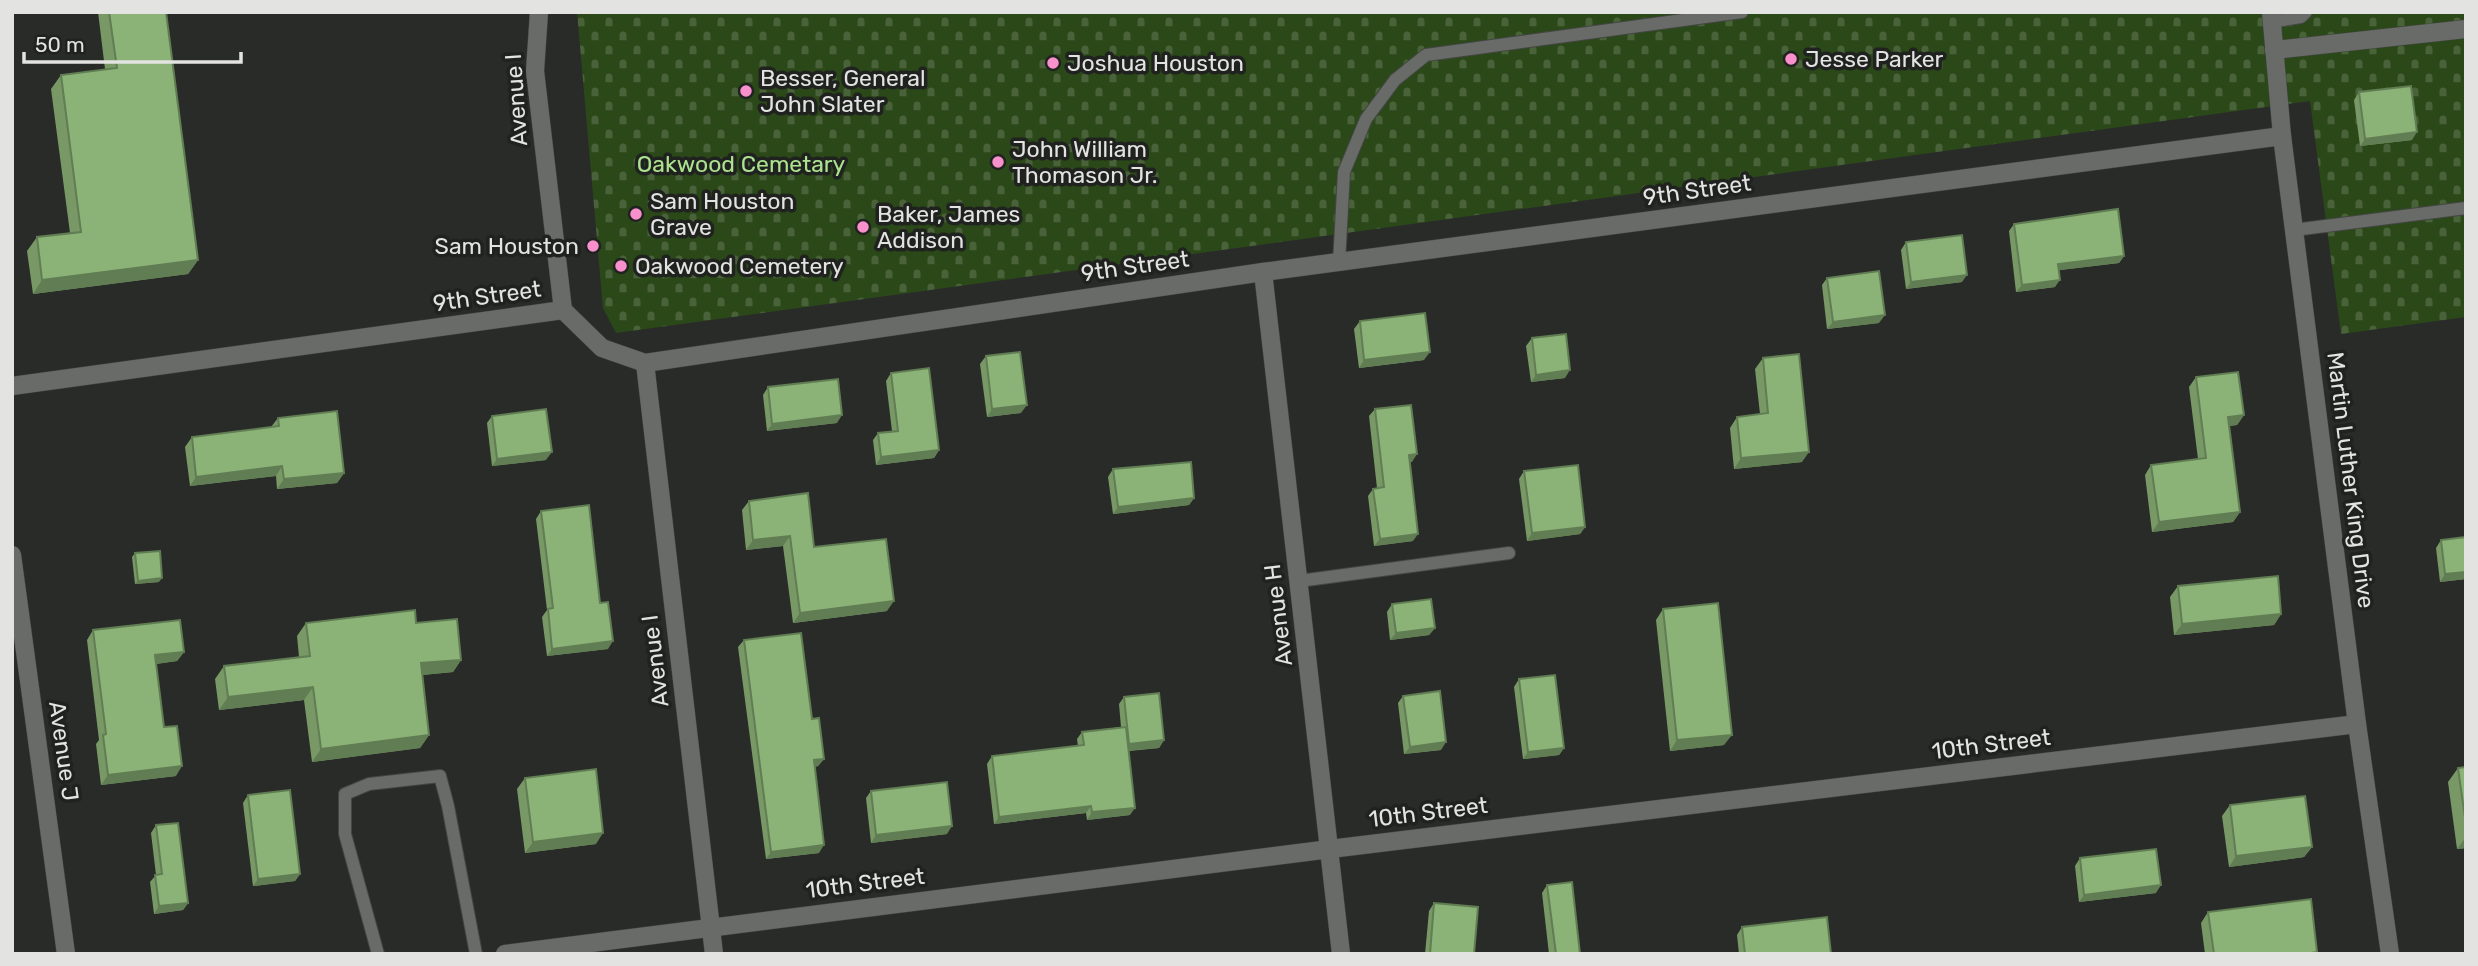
<svg xmlns="http://www.w3.org/2000/svg" width="2478" height="966" font-family="Rubik,sans-serif">
<style>
.cemetery{fill:url(#cemetery-stones)}
.lines{fill:none;stroke-linecap:round;stroke-linejoin:round}
.service-casing{stroke:#444643;stroke-width:14}
.minor-casing{stroke:#444643;stroke-width:19}
.tertiary-casing{stroke:#444643;stroke-width:19}
.service{stroke:#686b67;stroke-width:12}
.minor{stroke:#686b67;stroke-width:18}
.tertiary{stroke:#686b67;stroke-width:18}
.wall{fill:#789966}
.shaded-wall{fill:#617d53}
.building{fill:#8bb277;stroke:#617d53;stroke-width:2}
.poi-dot{fill:#f890cc;stroke:#20221f;stroke-width:2.5}
.labels{text-anchor:middle;dominant-baseline:central;stroke-width:7;stroke-linejoin:round;paint-order:stroke}
.poi-label{font-size:23px;fill:#e3e4e2;stroke:#20221f;text-anchor:start}
.street-label{font-size:23px;fill:#e3e4e2;stroke:#20221f}
.park-label{font-size:23px;fill:#ade390;stroke:#20221f}
</style>
<defs>
<pattern id="cemetery-stones" width="16" height="16" patternUnits="userSpaceOnUse" patternTransform="scale(1.75)"><rect width="16" height="16" fill="#2b4819"/><path d="M2 7V4a2 2 0 0 1 4 0v3zM10 15v-3a2 2 0 0 1 4 0v3z" fill="#4a623a"/></pattern>
</defs>
<rect width="100%" height="100%" fill="#292b28"/>
<path class="cemetery" d="M577 12H2466V317L2341 334 2310 101 616 333 603 308Z"/>
<g class="lines">
<defs>
<g id="service">
<path d="M2271 22 2301 17 2306 12"/>
<path d="M2294 230 2466 208"/>
<path d="M1339 263 1344 172 1366 119 1395 80 1426 55 1742 12"/>
<path d="M1299 581 1509 553"/>
<path d="M378 954 345 834V794L369 784 440 776 448 806 476 954"/>
</g>
<g id="minor">
<path d="M539 12 535 71 563 310"/>
<path d="M2274 50 2466 29"/>
<path d="M1263 272 1341 954"/>
<path d="M645 363 714 954"/>
<path d="M12 386 563 310 602 348 645 363 1263 272 2282 136"/>
<path d="M12 555 66 954"/>
<path d="M505 954 1330 849 2357 724"/>
</g>
<path id="tertiary" d="M2271 12 2282 136 2357 724 2390 954"/>
</defs>
<use href="#service" class="service-casing"/>
<use href="#minor" class="minor-casing"/>
<use href="#tertiary" class="tertiary-casing"/>
<use href="#service" class="service"/>
<use href="#minor" class="minor"/>
<use href="#tertiary" class="tertiary"/>
</g>
<g class="wall">
<path d="M98 12H166L198 260 188 274 33 294 27 251 37 237 70 233 51 89 61 75 105 69Z"/>
<path d="M2359 92 2412 140 2360 146 2354 100Z"/>
<path d="M2014 224 2124 256 2119 263 2059 270 2055 287 2016 292 2009 231Z"/>
<path d="M1906 242 1962 282 1906 289 1901 250Z"/>
<path d="M1827 278 1879 323 1827 329 1822 285Z"/>
<path d="M1360 321 1424 360 1359 368 1354 329Z"/>
<path d="M1532 338 1565 378 1531 382 1526 346Z"/>
<path d="M986 356 1021 413 987 417 980 364Z"/>
<path d="M1763 358 1802 462 1734 469 1730 428 1737 417 1760 414 1755 369Z"/>
<path d="M891 373 939 450 934 458 876 465 873 440 878 433 892 431 886 381Z"/>
<path d="M2196 377 2244 415 2237 425 2229 426 2240 512 2233 522 2152 532 2145 475 2151 465 2198 459 2189 387Z"/>
<path d="M768 387 837 423 767 431 763 395Z"/>
<path d="M1375 409 1412 462H1410L1413 541 1374 546 1368 496 1373 489 1377 488 1369 416Z"/>
<path d="M492 416 546 460 492 466 487 423Z"/>
<path d="M278 418 344 473 337 483 277 489 276 476 190 486 185 447 192 437 271 427Z"/>
<path d="M1113 469 1194 498 1189 505 1113 514 1108 477Z"/>
<path d="M1524 471 1585 527 1580 534 1527 541 1519 479Z"/>
<path d="M749 501 814 547 887 611 793 623 783 546 746 550 742 510Z"/>
<path d="M541 511 600 603 608 649 547 656 542 617 547 610 536 519Z"/>
<path d="M2441 540 2466 579 2440 582 2436 548Z"/>
<path d="M135 553 159 582 135 584 132 557Z"/>
<path d="M2178 586 2281 614 2274 625 2174 635 2170 597Z"/>
<path d="M1392 604 1435 628 1429 635 1390 640 1387 612Z"/>
<path d="M1663 609 1724 745 1670 751 1656 620Z"/>
<path d="M306 623H416L461 660 453 672 422 675 429 735 420 748 312 762 304 700 219 710 215 679 224 666 299 657 297 636Z"/>
<path d="M93 630 184 652 177 661 156 664 164 727 176 776 101 785 96 744 99 740 87 640Z"/>
<path d="M744 640 812 719 824 759 818 766 815 767 819 853 766 859 738 647Z"/>
<path d="M1519 679 1564 748 1559 755 1523 759 1514 687Z"/>
<path d="M1403 696 1441 750 1404 754 1398 703Z"/>
<path d="M1124 697 1164 740 1159 748 1129 751 1130 815 1087 820 1086 813 994 824 987 764 992 756 1078 746 1077 739 1082 732 1121 727 1119 704Z"/>
<path d="M2466 767V848L2457 849 2448 782 2458 768Z"/>
<path d="M525 778 596 844 525 853 517 789Z"/>
<path d="M871 791 947 834 871 843 866 798Z"/>
<path d="M248 795 300 874 295 881 253 886 243 803Z"/>
<path d="M2230 805 2312 847 2304 857 2229 867 2222 816Z"/>
<path d="M156 825 188 903 183 910 154 914 150 882 156 875 151 833Z"/>
<path d="M2080 858 2156 893 2079 902 2075 866Z"/>
<path d="M1547 885 1580 954H1549L1542 893Z"/>
<path d="M1434 903 1474 954H1425L1429 911Z"/>
<path d="M2208 912 2317 952 2316 954H2205L2201 923Z"/>
<path d="M1742 927 1831 954H1739L1737 935Z"/>
</g>
<g class="shaded-wall">
<path d="M2417 132 2412 140 2360 146 2365 139Z"/>
<path d="M2124 256 2119 263 2053 271 2058 264Z"/>
<path d="M198 260 188 274 33 294 42 280Z"/>
<path d="M1967 275 1962 282 1906 289 1911 282Z"/>
<path d="M2060 280 2055 287 2016 292 2022 285Z"/>
<path d="M1885 315 1879 323 1827 329 1833 322Z"/>
<path d="M1430 352 1424 360 1359 368 1364 360Z"/>
<path d="M1570 370 1565 378 1531 382 1536 375Z"/>
<path d="M1027 405 1021 413 987 417 992 409Z"/>
<path d="M842 415 837 423 767 431 772 424Z"/>
<path d="M2244 415 2237 425 2221 427 2228 417Z"/>
<path d="M939 450 934 458 876 465 881 457Z"/>
<path d="M552 452 546 460 492 466 497 459Z"/>
<path d="M1809 452 1802 462 1734 469 1741 458Z"/>
<path d="M1417 454 1412 462 1404 463 1409 455Z"/>
<path d="M282 466 276 476 190 486 196 477Z"/>
<path d="M344 473 337 483 277 489 284 479Z"/>
<path d="M1194 498 1189 505 1113 514 1118 507Z"/>
<path d="M2240 512 2233 522 2152 532 2159 522Z"/>
<path d="M1585 527 1580 534 1527 541 1532 533Z"/>
<path d="M1418 534 1413 541 1374 546 1380 539Z"/>
<path d="M790 536 783 546 746 550 753 540Z"/>
<path d="M2466 572V579L2440 582 2445 574Z"/>
<path d="M162 578 159 582 135 584 138 581Z"/>
<path d="M894 601 887 611 793 623 800 613Z"/>
<path d="M2281 614 2274 625 2174 635 2182 624Z"/>
<path d="M1435 628 1429 635 1390 640 1396 633Z"/>
<path d="M613 641 608 649 547 656 552 649Z"/>
<path d="M184 652 177 661 148 665 155 655Z"/>
<path d="M461 660 453 672 412 676 421 663Z"/>
<path d="M313 687 304 700 219 710 228 697Z"/>
<path d="M429 735 420 748 312 762 321 749Z"/>
<path d="M1732 735 1724 745 1670 751 1677 740Z"/>
<path d="M1164 740 1159 748 1123 751 1129 744Z"/>
<path d="M1446 742 1441 750 1404 754 1410 747Z"/>
<path d="M1564 748 1559 755 1523 759 1528 752Z"/>
<path d="M824 759 818 766 808 768 814 760Z"/>
<path d="M182 766 176 776 101 785 108 775Z"/>
<path d="M1091 806 1086 813 994 824 999 817Z"/>
<path d="M1135 808 1130 815 1087 820 1092 812Z"/>
<path d="M952 826 947 834 871 843 876 835Z"/>
<path d="M603 833 596 844 525 853 533 842Z"/>
<path d="M2466 837V848L2457 849Z"/>
<path d="M824 845 819 853 766 859 771 852Z"/>
<path d="M2312 847 2304 857 2229 867 2236 856Z"/>
<path d="M300 874 295 881 253 886 258 879Z"/>
<path d="M2161 885 2156 893 2079 902 2084 895Z"/>
<path d="M188 903 183 910 154 914 159 906Z"/>
</g>
<g class="building">
<path d="M109 12H166L198 260 42 280 37 237 81 232 61 75 117 68Z"/>
<path d="M2411 86 2417 132 2365 139 2359 92Z"/>
<path d="M2118 209 2124 256 2058 264 2060 280 2022 285 2014 224Z"/>
<path d="M1962 235 1967 275 1911 282 1906 242Z"/>
<path d="M1879 271 1885 315 1833 322 1827 278Z"/>
<path d="M1425 313 1430 352 1364 360 1360 321Z"/>
<path d="M1566 334 1570 370 1536 375 1532 338Z"/>
<path d="M1020 352 1027 405 992 409 986 356Z"/>
<path d="M1799 354 1809 452 1741 458 1737 417 1768 413 1763 358Z"/>
<path d="M929 368 939 450 881 457 878 433 898 431 891 373Z"/>
<path d="M2238 372 2244 415 2228 417 2240 512 2159 522 2151 465 2206 458 2196 377Z"/>
<path d="M838 379 842 415 772 424 768 387Z"/>
<path d="M1411 405 1417 454 1409 455 1418 534 1380 539 1373 489 1384 487 1375 409Z"/>
<path d="M546 409 552 452 497 459 492 416Z"/>
<path d="M337 411 344 473 284 479 282 466 196 477 192 437 279 426 278 418Z"/>
<path d="M1191 462 1194 498 1118 507 1113 469Z"/>
<path d="M1578 465 1585 527 1532 533 1524 471Z"/>
<path d="M808 493 814 547 886 539 894 601 800 613 790 536 753 540 749 501Z"/>
<path d="M589 505 600 603 608 602 613 641 552 649 548 609 553 608 541 511Z"/>
<path d="M2466 537V572L2445 574 2441 540Z"/>
<path d="M160 551 162 578 138 581 135 553Z"/>
<path d="M2278 576 2281 614 2182 624 2178 586Z"/>
<path d="M1431 599 1435 628 1396 633 1392 604Z"/>
<path d="M1718 603 1732 735 1677 740 1663 609Z"/>
<path d="M415 610 416 623 457 619 461 660 421 663 429 735 321 749 313 687 228 697 224 666 310 656 306 623Z"/>
<path d="M180 620 184 652 155 655 164 727 177 726 182 766 108 775 103 735 106 734 93 630Z"/>
<path d="M801 633 812 719 819 718 824 759 814 760 824 845 771 852 744 640Z"/>
<path d="M1555 675 1564 748 1528 752 1519 679Z"/>
<path d="M1440 691 1446 742 1410 747 1403 696Z"/>
<path d="M1159 693 1164 740 1129 744 1124 697Z"/>
<path d="M1126 727 1135 808 1092 812 1091 806 999 817 992 756 1084 745 1082 732Z"/>
<path d="M2466 767V825L2458 768Z"/>
<path d="M596 769 603 833 533 842 525 778Z"/>
<path d="M947 782 952 826 876 835 871 791Z"/>
<path d="M290 790 300 874 258 879 248 795Z"/>
<path d="M2305 796 2312 847 2236 856 2230 805Z"/>
<path d="M178 823 188 903 159 906 155 875 162 874 156 825Z"/>
<path d="M2156 849 2161 885 2084 895 2080 858Z"/>
<path d="M1572 882 1580 954H1556L1547 885Z"/>
<path d="M2311 899 2317 952 2305 954H2214L2208 912Z"/>
<path d="M1434 903 1478 907 1474 954H1430Z"/>
<path d="M1827 917 1831 954H1745L1742 927Z"/>
</g>
<g class="poi-dot">
<circle cx="1791" cy="59" r="7"/>
<circle cx="1053" cy="63" r="7"/>
<circle cx="746" cy="91" r="7"/>
<circle cx="998" cy="162" r="7"/>
<circle cx="636" cy="214" r="7"/>
<circle cx="863" cy="227" r="7"/>
<circle cx="593" cy="246" r="7"/>
<circle cx="621" cy="266" r="7"/>
</g>
<g class="labels">
<g class="poi-label">
<text x="1805" y="59">Jesse Parker</text>
<text x="1067" y="63">Joshua Houston</text>
<text x="760" y="78">Besser, General<tspan x="760" dy="26">John Slater</tspan></text>
<text x="1012" y="149">John William<tspan x="1012" dy="26">Thomason Jr.</tspan></text>
<text x="650" y="201">Sam Houston<tspan x="650" dy="26">Grave</tspan></text>
<text x="877" y="214">Baker, James<tspan x="877" dy="26">Addison</tspan></text>
<text x="579" y="246" text-anchor="end">Sam Houston</text>
<text x="635" y="266">Oakwood Cemetery</text>
</g>
<g class="street-label">
<text transform="translate(516 100) rotate(-94)">Avenue I</text>
<text transform="translate(1697 190) rotate(-8)">9th Street</text>
<text transform="translate(1135 266) rotate(-8)">9th Street</text>
<text transform="translate(487 296) rotate(-8)">9th Street</text>
<text transform="translate(2351 480) rotate(83)">Martin Luther King Drive</text>
<text transform="translate(1278 615) rotate(-97)">Avenue H</text>
<text transform="translate(655 661) rotate(-97)">Avenue I</text>
<text transform="translate(1991 744) rotate(-7)">10th Street</text>
<text transform="translate(64 751) rotate(82)">Avenue J</text>
<text transform="translate(1428 812) rotate(-7)">10th Street</text>
<text transform="translate(865 883) rotate(-7)">10th Street</text>
</g>
<g class="park-label">
<text x="741" y="164">Oakwood Cemetary</text>
</g>
</g>
<rect width="2478" height="966" fill="none" stroke="#e3e4e2" stroke-width="28"/>
<path d="M24 52v10h217v-10" fill="none" stroke="#e3e4e2" stroke-width="3.5"/>
<text x="35" y="52" font-size="21" fill="#e3e4e2" stroke="#20221f" stroke-width="5" paint-order="stroke">50 m</text>
</svg>
